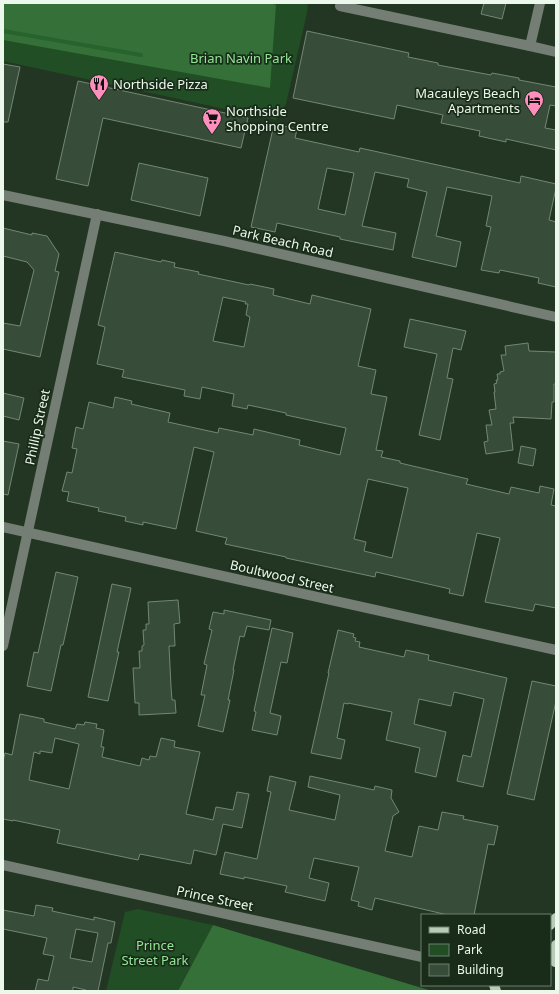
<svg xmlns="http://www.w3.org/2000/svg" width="559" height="994" font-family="'Noto Sans',sans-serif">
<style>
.green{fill:#214e24}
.forest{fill:#347038}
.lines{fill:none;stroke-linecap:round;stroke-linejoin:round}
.stream{stroke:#27632c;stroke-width:4}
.building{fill:#384d39;stroke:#728872;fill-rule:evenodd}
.minor{stroke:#747e74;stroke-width:10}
.major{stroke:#b7cbb7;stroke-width:10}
.labels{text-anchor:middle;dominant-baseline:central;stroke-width:3.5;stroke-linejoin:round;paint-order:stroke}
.park-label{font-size:13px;fill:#94e797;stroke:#192c1a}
.poi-label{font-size:13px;fill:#ecf8ec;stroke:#192c1a;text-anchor:start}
.street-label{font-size:13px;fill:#ecf8ec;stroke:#192c1a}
</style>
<rect width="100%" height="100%" fill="#233623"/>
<g class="green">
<path d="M3 3H308L307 13 286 104 276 120 3 61Z"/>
<path d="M138 909 213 925 178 991H106L125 912Z"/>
</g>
<g class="forest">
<path d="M3 3H270L276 5 270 88 3 40Z"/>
<path d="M213 925 432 991H178Z"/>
</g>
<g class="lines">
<path class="stream" d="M3 31 141 55"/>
</g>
<g class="building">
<path d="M484 3H506L502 19 481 14Z"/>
<path d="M307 31 409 53 408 57 438 63V65L491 75 492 73 519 78V80L556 87V106L550 105 545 128 556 130V150L506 139V142L479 136 480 131 441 123 443 115 397 105 394 119 293 98Z"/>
<path d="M3 64 20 67 8 122H3Z"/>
<path d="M78 81 248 118 241 148 103 118 88 186 56 179Z"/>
<path d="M274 124 297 129 295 138 359 152 360 148 520 183 521 176 556 184V188L549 220 556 222V287L538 283 539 278 500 270 499 273 481 270 491 227 486 226 492 196 447 187 436 236 461 242 456 267 412 257 427 192 407 187 409 179 375 172 362 226 396 233 393 250 340 239V237L277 223 275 232 251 227ZM327 168 354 173 345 215 318 209Z"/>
<path d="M139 163 208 178 200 216 131 200Z"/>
<path d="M3 228 32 235V233L47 236 59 254 55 271 59 272 40 357 3 349V323L20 326 34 270 27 262 3 256Z"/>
<path d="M115 252 161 262 162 260 175 263 174 267 199 272 198 274 249 285 250 284 274 289 273 295 310 304 312 295 371 309 358 366 376 370 371 394 387 397 376 450 383 451 381 457 400 461V463L468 479 466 484 509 494 511 487 539 493 540 486 554 489 551 505 556 506V608L535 604 533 611 485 602 500 538 477 533 463 596 449 593 450 589 376 572 375 577 286 558V557L225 544 227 538 196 531 214 452 194 447 176 529 143 522V525L125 521 126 517 98 511 99 508 67 501 69 492 62 491 67 472 72 473 77 449 72 448 76 427 83 429 89 402 113 408 115 397 132 401 131 404 170 413 168 422 218 433 219 428 253 435 254 429 300 440 299 445 340 455 346 428 286 415V413L248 405 247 409 232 406 234 394 202 387 200 399 184 396 185 390 122 377 124 370 97 364 105 327 98 325ZM223 297 246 302 245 304H248L246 315 250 317 244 347 213 341ZM368 479 408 488 392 558 364 551 366 542 354 539Z"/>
<path d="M410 319 466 331 461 350 453 348 447 378 453 379 440 440 419 435 437 354 404 347Z"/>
<path d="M528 343 529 351 556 352V384H554V402H552L551 419 513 417 514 423H510L513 450 486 454 484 442 488 441 486 425H492L489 410 496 409 494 392H495L494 384 497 383 496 380H498L497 374H500V372L504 371 501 355H506L505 346Z"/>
<path d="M3 393 24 398 19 420 3 416Z"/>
<path d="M3 441 19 444 8 495 3 494Z"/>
<path d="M521 446 536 449 533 466 518 463Z"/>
<path d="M56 572 78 577 63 645H61L51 691 27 686 34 652 38 653Z"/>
<path d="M112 584 131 588 117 652H119L108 701 88 697Z"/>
<path d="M178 600 180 623 174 624 175 646H169L171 687 172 700H175L176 713 139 715V703H135L133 668H140L139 651H142V646L144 645 143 630H146V624H149L148 602Z"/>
<path d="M224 610 271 620 269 630 247 626 244 637 240 636 233 670H234L228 700H230L223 732 198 726 205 695H201L207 665 204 664 212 630 209 629 213 612 224 614Z"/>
<path d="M272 628 293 633 287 663 281 662 270 713 281 716 277 735 252 730 256 712 254 711Z"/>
<path d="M338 630 354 634 353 637 356 638 355 641 360 642 359 647 404 657 406 650 429 655 428 660 507 678 483 787 457 781 463 755 471 757 484 699 454 692 451 706 419 699 414 724 446 732 436 777 415 772 420 748 386 740 392 712 348 703V704L344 703 337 738 345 740 341 759 311 753 329 673H328Z"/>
<path d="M532 681 556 686V701L534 800 507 794Z"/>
<path d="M20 714 44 719V722L75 729 77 724 84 725 85 722 97 724 96 728 104 730 101 747H104L102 757 140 766 142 758 149 760 150 756 156 757 161 738 175 741 174 747 200 752 186 814 213 820 216 807 233 810 237 792 249 794 242 828 223 824 216 855 194 850 191 864 140 854 138 860 62 844 57 843 60 830 13 820V821L3 819V761L5 753 12 755ZM55 738 79 744 69 789 29 780 34 752 40 754V751L52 753Z"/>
<path d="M270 776 296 782 289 810 335 820 340 795 308 787 310 776 374 790 375 786 392 790 391 798 399 812 393 816 385 851 412 857 419 826 438 830 442 812 464 816 463 819 498 826 494 845 488 844 474 915H448L375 898 372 910 358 906 359 902 351 900 359 867 314 858 309 878 329 883 325 901 285 892 287 886 244 877V879L220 874 225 852 257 859 271 792 267 791Z"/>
<path d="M36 905 53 908 52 911 94 920V917L115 922 111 943H108L98 991H85L86 990 73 987V991H35L38 979 48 981 54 956 43 954 47 938 3 929V910L34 916ZM76 929 98 933 92 962 70 958Z"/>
</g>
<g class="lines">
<g class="minor">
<path d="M341 3 340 6 530 46 556 52"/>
<path d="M530 46 540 3"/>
<path d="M3 195 224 241 556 317"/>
<path d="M3 527 556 650"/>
<path d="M3 646 97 214"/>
<path d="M3 865 422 957"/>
</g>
<g class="major">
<path d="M550 925 556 918"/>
<path d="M555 962 556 945"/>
<path d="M494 985 496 991"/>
</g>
</g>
<defs>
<symbol id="restaurant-pin" viewBox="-11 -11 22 30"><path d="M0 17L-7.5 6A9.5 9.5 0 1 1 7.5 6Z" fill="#fe8ebc" stroke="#192c1a"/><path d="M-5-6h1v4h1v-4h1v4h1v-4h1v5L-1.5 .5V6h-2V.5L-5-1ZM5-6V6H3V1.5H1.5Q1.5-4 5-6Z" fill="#111"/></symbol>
<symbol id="hotel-pin" viewBox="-11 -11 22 30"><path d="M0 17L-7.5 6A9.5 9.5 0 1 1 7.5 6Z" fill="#fe8ebc" stroke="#192c1a"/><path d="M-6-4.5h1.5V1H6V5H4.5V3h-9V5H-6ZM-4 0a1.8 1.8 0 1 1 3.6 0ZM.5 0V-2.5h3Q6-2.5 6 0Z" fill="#111"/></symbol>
<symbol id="supermarket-pin" viewBox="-11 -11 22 30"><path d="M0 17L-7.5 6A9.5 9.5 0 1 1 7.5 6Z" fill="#fe8ebc" stroke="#192c1a"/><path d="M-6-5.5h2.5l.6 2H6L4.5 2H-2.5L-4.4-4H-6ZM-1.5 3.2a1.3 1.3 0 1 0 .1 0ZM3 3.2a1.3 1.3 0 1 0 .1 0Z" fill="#111"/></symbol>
</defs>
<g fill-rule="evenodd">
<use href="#restaurant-pin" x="88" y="73" width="22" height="30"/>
<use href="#hotel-pin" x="523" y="89" width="22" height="30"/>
<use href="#supermarket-pin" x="201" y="107" width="22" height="30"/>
</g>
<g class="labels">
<g class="park-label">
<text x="241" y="58">Brian Navin Park</text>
<text x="155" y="945">Prince<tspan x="155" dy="15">Street Park</tspan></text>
</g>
<g class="poi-label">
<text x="113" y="84">Northside Pizza</text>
<text x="520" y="93" text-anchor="end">Macauleys Beach<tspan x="520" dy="15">Apartments</tspan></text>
<text x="226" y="111">Northside<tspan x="226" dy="15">Shopping Centre</tspan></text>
</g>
<g class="street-label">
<text transform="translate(283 241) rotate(13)">Park Beach Road</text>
<text transform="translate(37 427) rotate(-78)">Phillip Street</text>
<text transform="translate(282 576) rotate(13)">Boultwood Street</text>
<text transform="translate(215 898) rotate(12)">Prince Street</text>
</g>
</g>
<rect width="559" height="994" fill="none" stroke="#ecf8ec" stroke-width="8"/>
<rect x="421" y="914" width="130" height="72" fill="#192c1a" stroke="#6d7e6e"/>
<rect x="429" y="927" width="20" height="6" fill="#b7cbb7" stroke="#6d7e6e"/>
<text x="457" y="934" font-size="12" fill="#ecf8ec">Road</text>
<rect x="429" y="944" width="20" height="12" fill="#214e24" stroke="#6d7e6e"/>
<text x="457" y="954" font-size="12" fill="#ecf8ec">Park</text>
<rect x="429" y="964" width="20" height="12" fill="#384d39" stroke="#6d7e6e"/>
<text x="457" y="974" font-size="12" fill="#ecf8ec">Building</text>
</svg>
